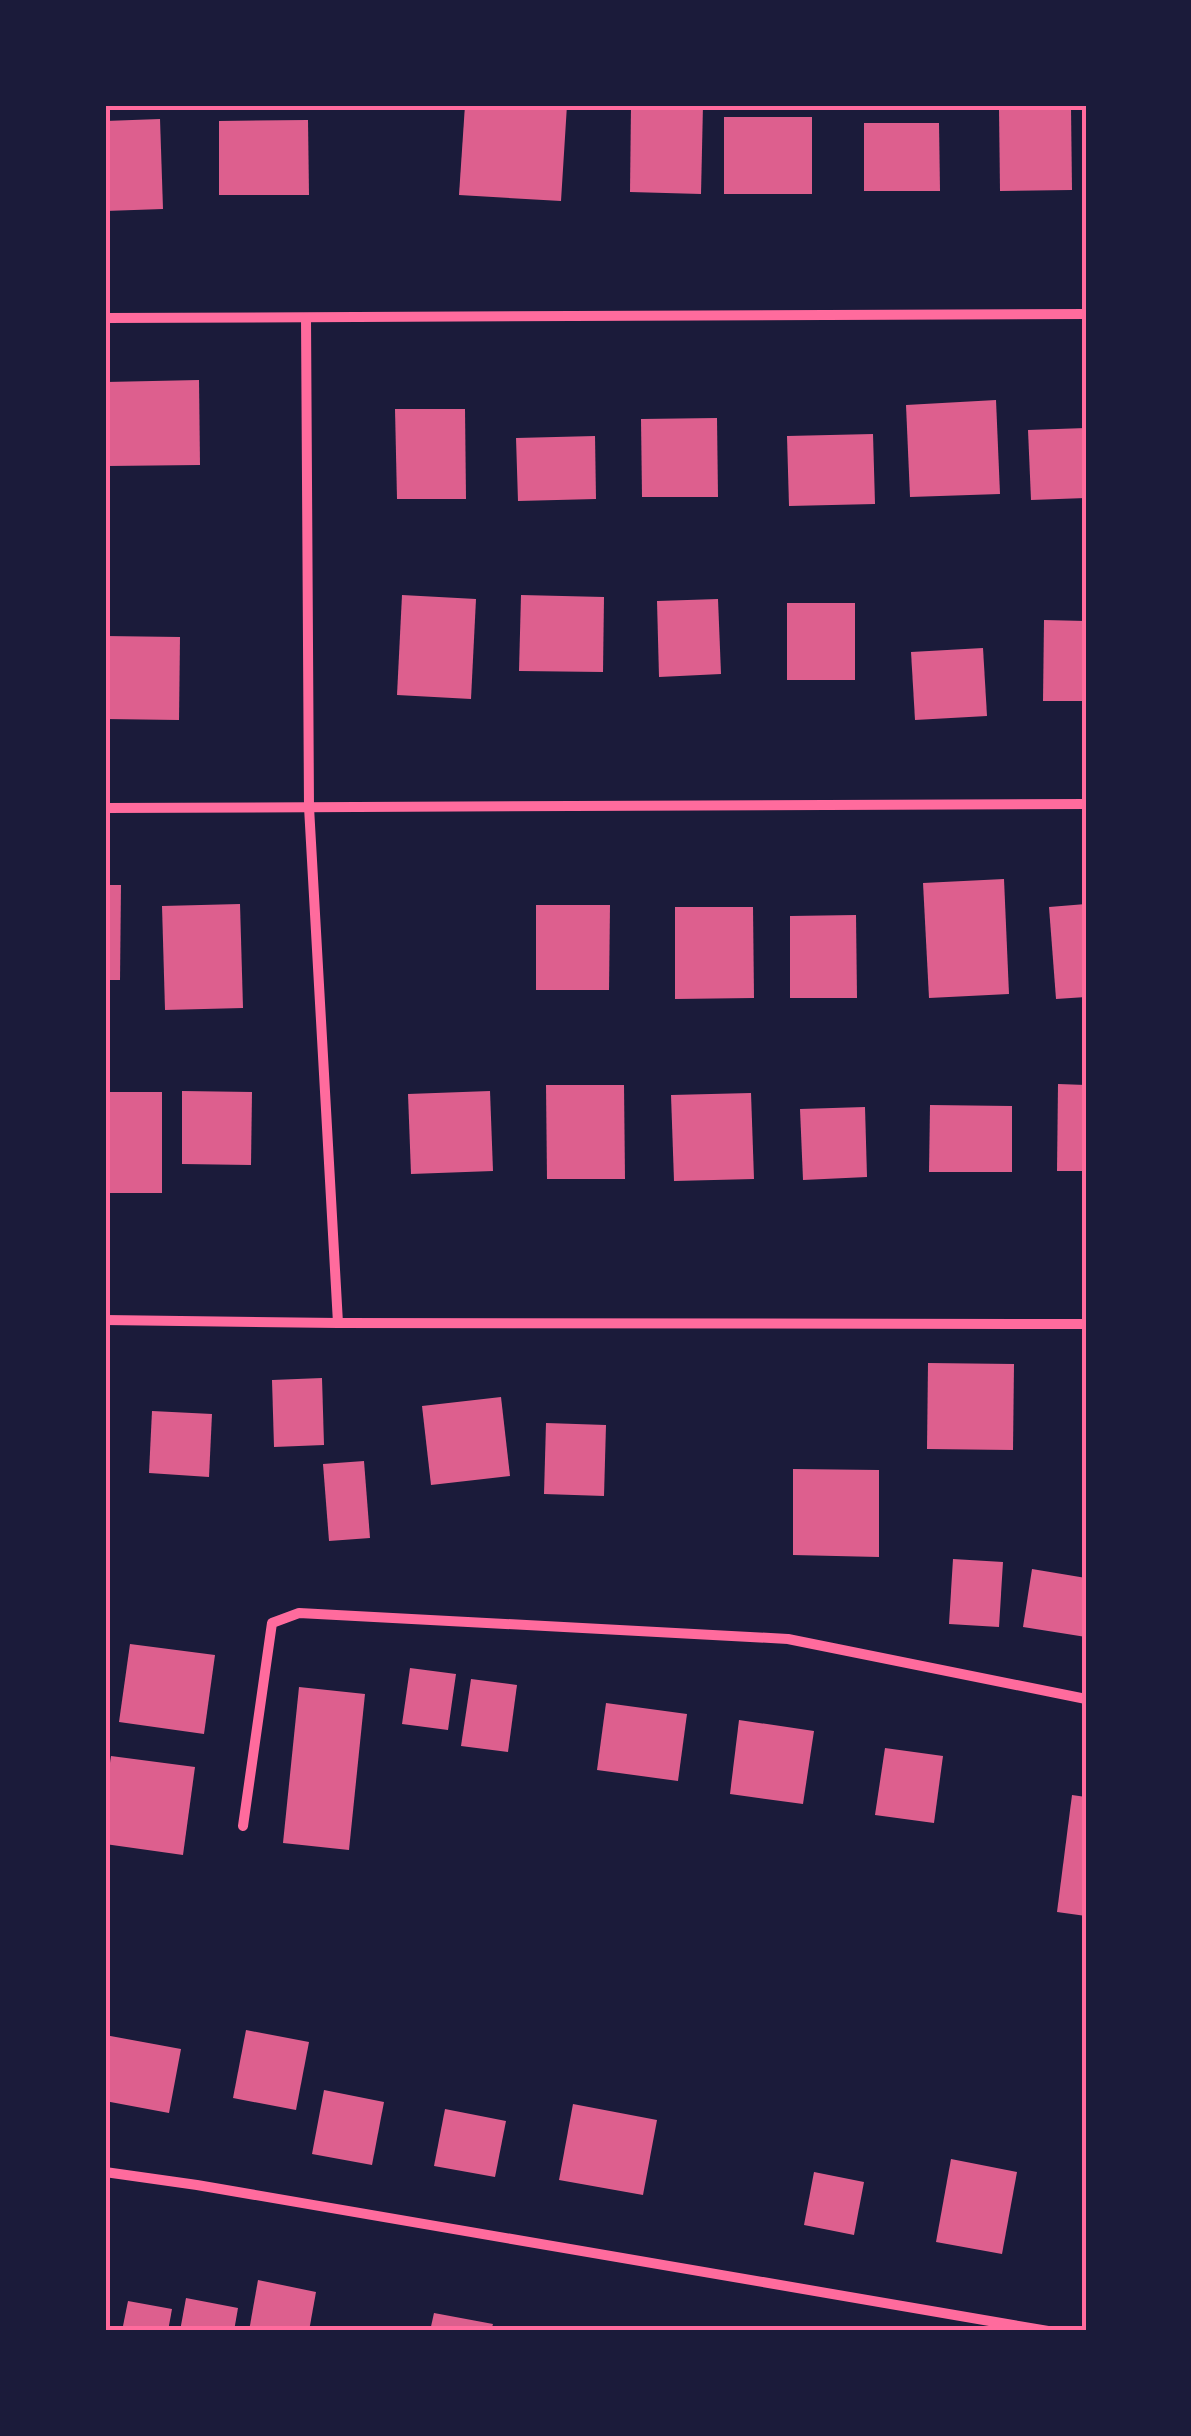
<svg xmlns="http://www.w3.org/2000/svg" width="1191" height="2436" font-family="Overpass,sans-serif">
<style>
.building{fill:#dd5f8e}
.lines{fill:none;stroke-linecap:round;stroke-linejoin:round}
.minor{stroke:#ff6b9d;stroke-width:10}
.neatline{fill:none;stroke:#ff6b9d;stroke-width:4}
</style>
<rect width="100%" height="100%" fill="#1b1b3a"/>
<g class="building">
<path d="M465 105H567L561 201 459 195Z"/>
<path d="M631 105H703L701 194 630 192Z"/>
<path d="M1071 108 1072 190 1000 191 999 109Z"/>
<rect x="724" y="117" width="88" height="77"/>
<path d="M160 119 163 209 105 211V121Z"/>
<path d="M308 120 309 195H219V121Z"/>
<path d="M864 123H939L940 191H864Z"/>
<path d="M199 380 200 465 108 466 106 382Z"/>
<path d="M996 400 1000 494 910 497 906 405Z"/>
<path d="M395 409H465L466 499H397Z"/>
<path d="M717 418 718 497H642L641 419Z"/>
<path d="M1086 428V498L1031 500 1028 430Z"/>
<path d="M873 434 875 504 789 506 787 436Z"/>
<path d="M595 436 596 499 518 501 516 438Z"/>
<path d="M402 595 476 599 471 699 397 695Z"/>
<path d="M521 595 604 597 603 672 519 671Z"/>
<path d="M718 599 721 674 659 677 657 601Z"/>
<rect x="787" y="603" width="68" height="77"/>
<path d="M1044 620 1086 621V701H1043Z"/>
<path d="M105 636 180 637 179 720 105 719Z"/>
<path d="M983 648 987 716 915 720 911 652Z"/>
<path d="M1004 879 1009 994 929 998 923 883Z"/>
<path d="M105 885H121L120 980H105Z"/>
<path d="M240 904 243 1008 165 1010 162 906Z"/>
<path d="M1086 904V997L1056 999 1049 907Z"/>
<path d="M536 905H610L609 990H536Z"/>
<path d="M675 907H753L754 998 675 999Z"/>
<path d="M856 915 857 998H790V916Z"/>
<path d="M1058 1084 1086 1085V1171H1057Z"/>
<path d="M546 1085H624L625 1179H547Z"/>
<path d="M182 1091 252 1092 251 1165 182 1164Z"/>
<path d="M490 1091 493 1171 411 1174 408 1094Z"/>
<rect x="105" y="1092" width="57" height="101"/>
<path d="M751 1093 754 1179 674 1181 671 1095Z"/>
<path d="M930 1105 1012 1106V1172H929Z"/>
<path d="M865 1107 867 1177 803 1180 800 1109Z"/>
<path d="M928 1363 1014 1364 1013 1450 927 1449Z"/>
<path d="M322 1378 324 1445 274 1447 272 1380Z"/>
<path d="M501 1397 510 1476 431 1485 422 1406Z"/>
<path d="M152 1411 212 1414 209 1477 149 1473Z"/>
<path d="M546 1423 606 1425 604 1496 544 1494Z"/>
<path d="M364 1461 370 1538 329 1541 323 1464Z"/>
<path d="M793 1469 879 1470V1557L793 1555Z"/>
<path d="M953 1559 1003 1562 999 1627 949 1624Z"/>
<path d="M1032 1569 1086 1578V1637L1023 1627Z"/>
<path d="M130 1644 215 1655 204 1734 119 1722Z"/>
<path d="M410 1668 456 1674 448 1730 402 1724Z"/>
<path d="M471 1679 517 1685 508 1752 461 1746Z"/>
<path d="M299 1687 365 1694 349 1850 283 1843Z"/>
<path d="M606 1703 687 1714 678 1781 597 1770Z"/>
<path d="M739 1720 814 1731 803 1804 730 1794Z"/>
<path d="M885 1748 943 1756 934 1823 875 1815Z"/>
<path d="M111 1756 195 1767 183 1855 105 1844V1796Z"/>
<path d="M1072 1795 1086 1797V1916L1057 1912Z"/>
<path d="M246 2030 309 2042 296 2110 233 2098Z"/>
<path d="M105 2035 181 2049 169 2113 105 2101Z"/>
<path d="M324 2090 384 2102 372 2165 312 2154Z"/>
<path d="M573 2104 657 2120 643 2195 559 2180Z"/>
<path d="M445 2109 506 2121 495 2177 434 2166Z"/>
<path d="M951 2159 1017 2172 1002 2254 936 2242Z"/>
<path d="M814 2172 864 2182 854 2235 804 2225Z"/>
<path d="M258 2280 316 2292 309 2331H249Z"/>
<path d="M186 2298 238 2308 234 2331H180Z"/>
<path d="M128 2301 172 2309 168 2331H122Z"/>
<path d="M434 2313 493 2324 491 2331H430Z"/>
</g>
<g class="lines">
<g class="minor">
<path d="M105 318 1086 314"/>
<path d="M306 318 309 807 338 1323"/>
<path d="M105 808 1086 804"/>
<path d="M105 1320 338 1323 1086 1324"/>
<path d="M243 1826 272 1623 299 1613 788 1639 1086 1699"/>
<path d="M105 2172 197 2185 1048 2331"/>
</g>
</g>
<rect width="1191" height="2436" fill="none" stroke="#1b1b3a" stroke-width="215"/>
<rect x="108" y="108" width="976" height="2220" class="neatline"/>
</svg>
